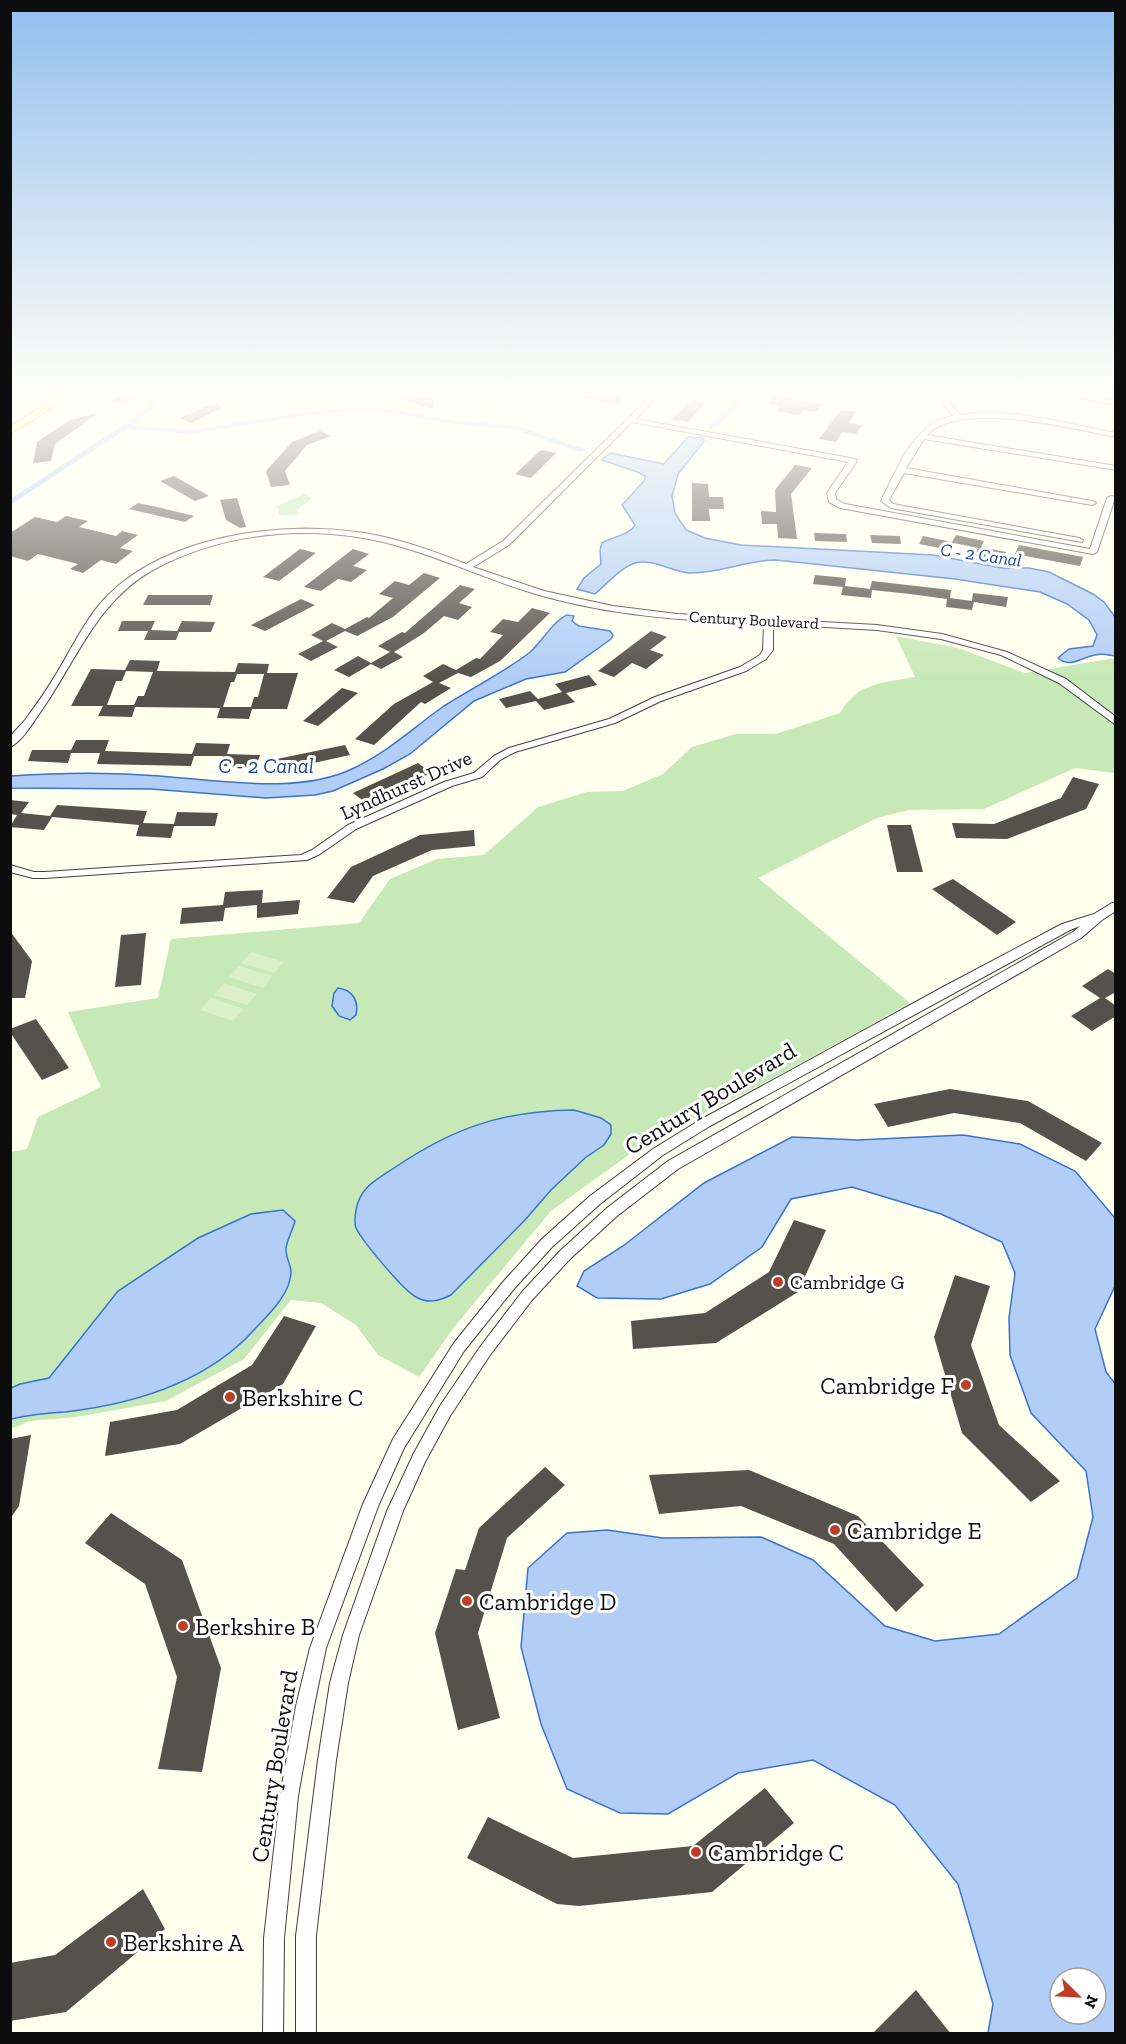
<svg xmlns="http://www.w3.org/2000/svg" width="1126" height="2044" font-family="'Zilla Slab',serif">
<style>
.green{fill:#c7e9b7}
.pitch{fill:#daf0c9}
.water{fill:#b2cef6;stroke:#3973cd;stroke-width:1.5;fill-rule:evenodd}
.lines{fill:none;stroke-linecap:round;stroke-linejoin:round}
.canal{fill:#b2cef6;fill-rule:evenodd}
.building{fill:#56514a;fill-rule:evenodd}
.minor-casing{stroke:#404040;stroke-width:2}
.primary-casing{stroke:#1e1e1e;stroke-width:1}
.minor{fill:#fff;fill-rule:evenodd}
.primary{fill:#f8f464;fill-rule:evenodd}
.poi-dot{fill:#bd3e25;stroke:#fff;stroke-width:2}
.labels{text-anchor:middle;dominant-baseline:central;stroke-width:6;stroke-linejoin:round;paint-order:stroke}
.far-street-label{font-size:16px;fill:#0d0d0d;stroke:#fff}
.far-water-label{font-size:18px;font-style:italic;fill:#16469f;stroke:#fff}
.street-label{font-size:20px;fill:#0d0d0d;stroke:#fff}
.poi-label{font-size:20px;fill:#0d0d0d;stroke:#fff;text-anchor:start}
.water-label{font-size:21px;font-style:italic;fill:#16469f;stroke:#fff}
.near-street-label{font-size:24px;fill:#0d0d0d;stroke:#fff}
.near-poi-label{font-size:24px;fill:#0d0d0d;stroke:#fff;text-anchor:start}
</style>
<rect width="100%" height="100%" fill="#ffe"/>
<g class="green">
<path d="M304 494 312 498 297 510 299 514 280 516 277 506Z"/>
<path d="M896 636 958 648 1025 673 1115 658V773L1075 768 984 809 909 810 877 818 758 878 910 1003 777 1076 641 1146 551 1211 455 1326 419 1377 378 1355 356 1325 321 1303 291 1300 244 1359 166 1401 76 1417 30 1421 11 1429V1152L27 1149 38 1117 101 1087 68 1012 158 998 171 939 359 923 390 879 437 859 484 855 538 807 587 792 623 791 663 774 692 747 736 734H776L840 713C858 682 883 683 915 677Z"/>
</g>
<g class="pitch">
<path d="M251 952 284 962 274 973 241 963Z"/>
<path d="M239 966 272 976 263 988 229 977Z"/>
<path d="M224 983 257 994 247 1005 214 995Z"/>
<path d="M211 998 244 1009 233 1021 200 1010Z"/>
</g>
<g class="water">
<path d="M688 437 703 438 704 441 678 474 672 496 675 513 686 530 705 538 741 545 933 555 1002 568H1029L1049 572 1093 594 1104 602 1115 617V656C1109 655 1102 653 1095 655 1082 657 1070 669 1058 658L1069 649 1093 646 1097 635 1089 620 1067 604 1040 592 955 579 776 560C746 560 719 574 689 573 673 572 652 558 635 563 620 568 607 584 595 594L577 589 584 578 601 564 600 550 602 543C612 537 629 535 635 525L622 505 645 480V476L640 473 602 460 610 453 664 464Z"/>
<path d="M567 615 574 616 572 621 579 626 610 631 613 635 611 639 565 672 526 679 474 701 410 754 383 769 333 791 315 795 266 798 151 789 11 788V776C55 773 99 772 143 775 207 778 296 797 354 768 388 752 414 727 444 706 472 688 503 673 529 653 542 642 552 622 567 615Z"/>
<path d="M338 988C353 990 359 1001 356 1015L350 1020 339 1016 332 1006 334 993Z"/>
<path d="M574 1110 601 1118 611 1125V1134L604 1145 585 1158 551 1190 525 1220 451 1295C439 1301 428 1304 416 1297 403 1290 363 1242 356 1228 354 1223 355 1216 356 1210 360 1187 376 1180 394 1168 453 1128 502 1111 574 1110Z"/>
<path d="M963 1135 1020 1144 1075 1171 1115 1218V1286L1095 1329 1106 1372 1116 1385 1115 2033H988L993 2004 958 1884 895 1805 813 1760 738 1773 668 1814 620 1813 567 1789 541 1724 521 1647 528 1568 567 1533 607 1530 663 1538 761 1537 813 1560 885 1626 935 1641 999 1634 1077 1578 1093 1517 1086 1471 1031 1413 1010 1355 1009 1318 1015 1273 1002 1242 941 1214 852 1187 791 1199 762 1247 710 1284 661 1299 597 1298 577 1286 584 1271 623 1246 704 1183 792 1137 858 1140ZM1060 1978H1096V2014H1060Z"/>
<path d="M283 1210 295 1221C293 1230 285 1243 286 1251 288 1268 295 1265 288 1286 281 1303 266 1317 254 1330 206 1383 134 1404 65 1412 46 1413 29 1415 11 1419V1388L20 1384 49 1378 118 1291 198 1238 251 1214Z"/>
</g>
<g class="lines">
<g class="canal">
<path d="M164 392H172L133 425 192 430 304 412 341 408H385L453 420 517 426 587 450 580 452 516 430 453 424 385 412H341L304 416 192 434 127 429 10 505V499L123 425Z"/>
<path d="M748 392H756L715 428H709V424Z"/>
</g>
</g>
<g class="building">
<path d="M126 392H143L126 404 112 401Z"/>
<path d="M577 392H628L616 404 577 397Z"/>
<path d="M392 393 413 394 435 401 432 409 391 396Z"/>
<path d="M776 394 790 398 823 404 816 412 803 410 799 415 776 411 780 406 768 404Z"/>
<path d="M692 399 707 402 688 422 672 419Z"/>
<path d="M218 402 221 408 191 423 179 418Z"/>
<path d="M841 410 856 412 849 423 862 425 856 434 842 432 836 442 819 439Z"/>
<path d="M98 413 55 444 51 461 33 463 37 442 70 420Z"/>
<path d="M320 431 331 436 307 445 285 471 290 485 271 487 266 471 292 442Z"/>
<path d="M541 450 556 453 531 478 515 474Z"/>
<path d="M795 465 812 468 791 494 797 539 778 538 777 524H762L761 511 776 512 775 490Z"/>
<path d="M174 476 209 496 195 501 160 481Z"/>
<path d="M692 483 708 484 709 497H723L724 509H709L710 521H692Z"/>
<path d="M237 498 246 527 240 528 226 520 220 500Z"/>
<path d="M138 503 157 507 194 516 185 522 129 509Z"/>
<path d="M66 516 88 521 79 527 116 536 122 531 138 535 120 548 133 551 116 564 101 560 83 573 70 569 78 564 38 554 28 561 10 556V533L35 517 57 522Z"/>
<path d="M814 533 846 534 847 542 815 541Z"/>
<path d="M870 535 900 536 901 544 872 543Z"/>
<path d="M956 535 984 541 981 547 1006 552 1002 560 974 555 978 548 954 543 950 550 919 544 923 536 952 542Z"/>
<path d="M1019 545 1083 557 1080 566 1015 554Z"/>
<path d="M300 549 316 553 279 581 263 577Z"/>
<path d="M353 549 369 554 353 566 367 570 351 582 338 579 321 591 304 587Z"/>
<path d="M424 573 440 578 393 617 357 636 345 631 326 641 338 647 311 661 298 654 323 641 311 635 332 623 345 629 367 617 369 618 393 598 379 594 395 581 409 585Z"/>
<path d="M815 575 846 578 845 586 870 589 872 581 951 590 950 598 972 601 973 593 1008 597 1006 607 974 602 972 610 946 607 947 599 910 594 872 590 871 598 841 595 843 587 813 584Z"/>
<path d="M460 585 475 589 459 603 472 607 458 620 444 616 424 633 394 652 403 657 381 669 371 664 349 677 334 670 358 656 371 663 390 652 378 646 402 632 405 633Z"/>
<path d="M148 595H213L210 605H143Z"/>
<path d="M301 599 315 605 265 631 251 625Z"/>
<path d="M532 608 550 613 500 661 471 677 458 673 439 683 451 688 425 704 421 702 374 745 355 739 394 704 433 682 423 676 443 664 456 670 476 658 480 659 503 635 490 632 503 619 518 622Z"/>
<path d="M122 621H155L151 630 177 631 182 621 215 622 211 632H179L176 640H144L148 631H118Z"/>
<path d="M651 631 667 637 650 650 664 655 646 669 632 663 614 677 598 671Z"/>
<path d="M130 660 160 661 157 671 235 672 238 663 269 664 267 673H298L287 709H252L249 719 217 718 220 708 135 707 132 717 98 716 103 706H71L91 669 125 670ZM126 671 153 672 144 696H138L134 705H107L116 681H122ZM237 674H264L258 697H254L251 707H223L231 682H234Z"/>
<path d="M589 675 597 685 566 693 575 702 544 710 536 701 506 708 499 699 530 691 538 699 562 692 555 684Z"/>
<path d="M342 688 358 693 318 726 303 721Z"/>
<path d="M76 740H109L105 751 192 754 196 743 230 744 227 754 260 755 256 767 219 766 223 756H194L191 766 97 764 100 753H71L68 763 28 761 32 750H71Z"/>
<path d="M345 745 350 755 277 771 272 760Z"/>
<path d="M418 763 431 773 366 803 353 793Z"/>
<path d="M1073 777 1099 784 1086 809 1007 839 956 838 952 823 994 824 1061 798Z"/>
<path d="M10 800 29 802 21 813 50 816 57 805 147 811 143 823 174 824 177 812 218 813 215 826H174L171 838 136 836 139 825 52 817 44 830 10 827 17 815 10 814Z"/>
<path d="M887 825H911L923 872H897Z"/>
<path d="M474 830 475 846 432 850 373 876 354 903 327 898 351 867 420 835Z"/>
<path d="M953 879 1016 922 997 935 932 889Z"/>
<path d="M263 890 262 903 300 900 298 914 257 918V905L225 908 223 921 180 924 182 908 223 905 225 892Z"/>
<path d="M10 931 32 961 25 998H10Z"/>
<path d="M146 933 141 985 115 987 121 935Z"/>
<path d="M1108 969 1116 974V992L1105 998 1116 1006V1016L1092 1031 1071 1016 1100 998 1082 986Z"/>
<path d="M36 1019 69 1068 42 1080 10 1032V1029Z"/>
<path d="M950 1089 1028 1101 1102 1143 1086 1161 1020 1123 954 1113 888 1127 874 1104Z"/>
<path d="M794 1220 826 1230 798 1292 716 1343 633 1349 631 1321 705 1313 769 1272Z"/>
<path d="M955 1275 990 1286 971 1345 999 1425 1060 1481 1031 1502 962 1433 934 1337Z"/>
<path d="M284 1316 316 1326 283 1384 180 1444 105 1456 110 1422 177 1410 252 1365Z"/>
<path d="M31 1435 19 1506 10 1519V1439Z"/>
<path d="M545 1467 565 1485 507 1538 478 1633 500 1718 458 1730 435 1633 456 1569 465 1570 479 1528Z"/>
<path d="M749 1470 858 1516 924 1585 896 1612 834 1544 741 1506 659 1514 649 1475Z"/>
<path d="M111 1513 182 1560 221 1668 202 1772 158 1769 177 1677 145 1584 85 1543Z"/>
<path d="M765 1788 794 1823 712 1892 579 1906 557 1904 467 1858 488 1817 573 1858 693 1846Z"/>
<path d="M143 1889 165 1929 66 2012 10 2021V1963L55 1955Z"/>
<path d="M916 1990 951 2034H872Z"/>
</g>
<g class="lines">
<defs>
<g id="minor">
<path d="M655 392H662L636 419 856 459 857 461 835 493 836 499 845 504 1090 549 1107 498 1111 496 1116 497V501H1114L1097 552 1093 554 840 508 829 502 827 493 848 462 632 422 509 545 473 567 544 591 613 606 677 614 877 625 942 634 1007 652 1066 679 1116 717V725L1059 683 1001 655 941 639 877 630 773 624V650L766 659 746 671 661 701 615 723 515 752 500 760 482 777 452 786 356 829 320 854 307 860 45 878H33L10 872V865L34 872H45L301 855 312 850 348 825 444 782 474 773 494 756 509 748 609 719 655 697 740 667 760 655 763 650 764 624C694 621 623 617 554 599 504 587 458 564 408 549 327 523 229 528 153 570 95 602 75 665 37 717 30 727 21 742 10 747 10 744 9 741 10 738 13 732 21 725 25 720 37 704 48 688 58 671 73 646 87 616 108 595 168 536 277 521 357 532 395 537 431 550 466 564L503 541Z"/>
<path d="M944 392H950L951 404 960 415C1011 407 1066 424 1116 433V437C1071 429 961 399 927 435L1116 466V470L924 439 906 468 1092 501 1096 503 1092 505 904 473 889 500 893 504 1079 538 1083 540 1082 542 891 508 881 501C897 469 914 422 953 416L943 404Z"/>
<path d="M1047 392H1065L1116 401V405Z"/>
<path d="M1112 903H1116V911L1102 920 1081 938 678 1169 617 1216 570 1259 532 1300 490 1355 450 1416 425 1462 403 1511 359 1635 348 1683 336 1760 316 1936V2034H296V1936L318 1760 330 1683 343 1635 387 1511 414 1453 440 1406 480 1347 522 1292 560 1251 607 1208 668 1161 1073 932 1080 926 1070 930 710 1126 663 1155 600 1204 552 1247 513 1290 464 1351 404 1448 379 1504 326 1648 314 1706 298 1796 284 1938 283 2034H263L264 1938 280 1796 296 1706 310 1648 363 1504 393 1439 454 1343 503 1282 542 1239 590 1196 653 1149 700 1120 943 987 1062 924 1094 914Z"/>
</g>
<path id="primary" d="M64 392H77L10 435V426Z"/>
</defs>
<use href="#minor" class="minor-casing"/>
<use href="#primary" class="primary-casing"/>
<use href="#minor" class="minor"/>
<use href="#primary" class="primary"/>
</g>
<linearGradient id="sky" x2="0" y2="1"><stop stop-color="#92beee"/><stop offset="0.58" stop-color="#fffff7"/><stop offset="1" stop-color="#fffff7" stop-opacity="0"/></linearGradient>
<rect width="1126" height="679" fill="url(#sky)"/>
<g class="poi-dot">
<circle cx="778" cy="1282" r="6"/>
<circle cx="966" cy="1385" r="6"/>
<circle cx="230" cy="1397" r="6"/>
<circle cx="835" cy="1530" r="6"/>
<circle cx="467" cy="1601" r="6"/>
<circle cx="183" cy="1626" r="6"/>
<circle cx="696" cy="1852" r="6"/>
<circle cx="111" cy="1942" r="6"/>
</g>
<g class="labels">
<g class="far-street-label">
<text transform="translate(754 620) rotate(3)">Century Boulevard</text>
</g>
<g class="far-water-label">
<text transform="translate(981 555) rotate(8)">C - 2 Canal</text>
</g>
<g class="street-label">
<text transform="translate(406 785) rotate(-24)">Lyndhurst Drive</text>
</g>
<g class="poi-label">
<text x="790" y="1282">Cambridge G</text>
</g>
<g class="water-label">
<text x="266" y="765">C - 2 Canal</text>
</g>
<g class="near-street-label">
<text transform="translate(710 1098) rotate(-31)">Century Boulevard</text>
<text transform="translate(274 1766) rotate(-81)">Century Boulevard</text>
</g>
<g class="near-poi-label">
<text x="954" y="1385" text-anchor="end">Cambridge F</text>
<text x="242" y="1397">Berkshire C</text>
<text x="847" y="1530">Cambridge E</text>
<text x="479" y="1601">Cambridge D</text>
<text x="195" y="1626">Berkshire B</text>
<text x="708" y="1852">Cambridge C</text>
<text x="123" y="1942">Berkshire A</text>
</g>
</g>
<rect width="1126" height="2044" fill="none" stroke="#0d0d0d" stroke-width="24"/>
<g transform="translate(1078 1996) rotate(114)"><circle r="28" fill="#ffffff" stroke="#9e9e9e" stroke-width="1.5"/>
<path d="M0-4.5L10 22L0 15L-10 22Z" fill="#bd3e25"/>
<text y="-9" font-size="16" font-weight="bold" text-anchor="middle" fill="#0d0d0d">N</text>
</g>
</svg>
